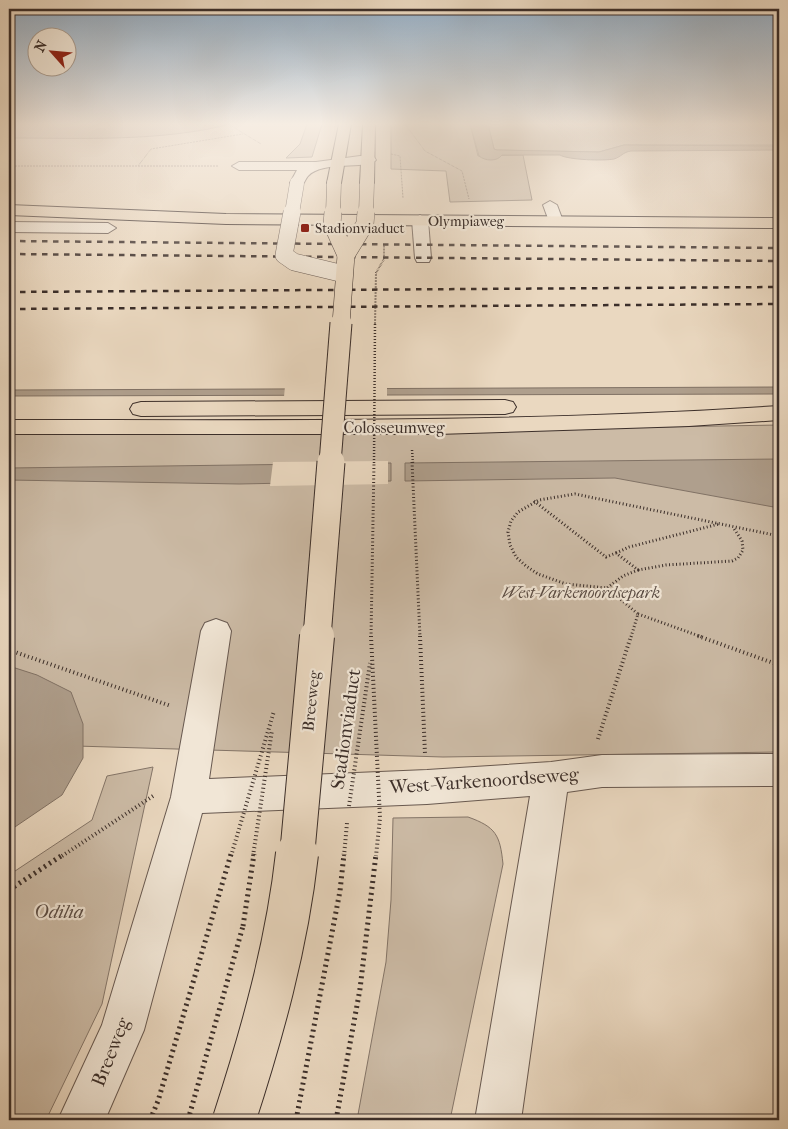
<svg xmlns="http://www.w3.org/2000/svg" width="788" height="1129" font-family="'IM FELL French Canon',serif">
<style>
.green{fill:#ccbba6;stroke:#847568}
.water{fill:#af9f8d;stroke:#817265}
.pier{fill:#ead8c0}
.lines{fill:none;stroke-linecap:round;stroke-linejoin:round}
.minor-casing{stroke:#685950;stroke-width:2}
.major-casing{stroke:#3c2f2a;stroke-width:2}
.path-far4{stroke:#3c2f2a;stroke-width:1;stroke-dasharray:0.5 1;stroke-linecap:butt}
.path-far3{stroke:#3c2f2a;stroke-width:2.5;stroke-dasharray:1 2;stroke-linecap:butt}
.path-far2{stroke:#3c2f2a;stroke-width:3;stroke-dasharray:1 2.5;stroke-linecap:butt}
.path-far1{stroke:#3c2f2a;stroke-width:4;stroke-dasharray:1 3;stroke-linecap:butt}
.path{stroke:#3c2f2a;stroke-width:5;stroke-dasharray:2 4;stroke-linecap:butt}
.minor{fill:#f1e6d6;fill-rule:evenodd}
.major{fill:#ead8c0;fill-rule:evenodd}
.rail{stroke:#3c2f2a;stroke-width:2.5;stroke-dasharray:5.5 5.5;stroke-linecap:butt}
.minor-bridge-far1-casing{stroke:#685950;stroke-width:15;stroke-linecap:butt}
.minor-bridge-casing{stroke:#685950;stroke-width:18;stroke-linecap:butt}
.major-bridge-far5-casing{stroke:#3c2f2a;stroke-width:15;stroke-linecap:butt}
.major-bridge-far4-casing{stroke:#3c2f2a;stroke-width:18;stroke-linecap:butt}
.major-bridge-far3-casing{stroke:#3c2f2a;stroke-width:23;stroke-linecap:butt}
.major-bridge-far2-casing{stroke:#3c2f2a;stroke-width:29;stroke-linecap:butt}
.major-bridge-far1-casing{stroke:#3c2f2a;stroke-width:36;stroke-linecap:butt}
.major-bridge-casing{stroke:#3c2f2a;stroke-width:44;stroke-linecap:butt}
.path-bridge-far4{stroke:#3c2f2a;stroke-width:2;stroke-dasharray:0.5 1;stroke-linecap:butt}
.path-bridge-far3{stroke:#3c2f2a;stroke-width:2.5;stroke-dasharray:1 2;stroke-linecap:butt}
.path-bridge-far2{stroke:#3c2f2a;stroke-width:3;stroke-dasharray:1 2.5;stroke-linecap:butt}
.path-bridge-far1{stroke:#3c2f2a;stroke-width:4;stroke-dasharray:1 3;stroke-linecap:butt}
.path-bridge{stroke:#3c2f2a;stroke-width:5;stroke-dasharray:2 4;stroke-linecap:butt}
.minor-bridge-far1{stroke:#f1e6d6;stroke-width:14}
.minor-bridge{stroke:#f1e6d6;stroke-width:17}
.major-bridge-far5{stroke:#ead8c0;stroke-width:14}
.major-bridge-far4{stroke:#ead8c0;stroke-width:17}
.major-bridge-far3{stroke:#ead8c0;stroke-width:21}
.major-bridge-far2{stroke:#ead8c0;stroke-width:27}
.major-bridge-far1{stroke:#ead8c0;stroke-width:34}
.major-bridge{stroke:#ead8c0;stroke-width:42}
.poi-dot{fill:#8f2418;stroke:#f1e6d6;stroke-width:2}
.labels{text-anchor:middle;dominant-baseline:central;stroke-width:4.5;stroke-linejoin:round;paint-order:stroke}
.far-street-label{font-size:14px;fill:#3c2f2a;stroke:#f1e6d6}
.far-poi-label{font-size:14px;fill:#3c2f2a;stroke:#f1e6d6;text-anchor:start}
.street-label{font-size:16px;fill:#3c2f2a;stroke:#f1e6d6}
.park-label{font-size:16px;font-style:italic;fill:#594b43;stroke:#f1e6d6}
.near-street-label{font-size:19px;fill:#3c2f2a;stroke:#f1e6d6}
.near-park-label{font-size:19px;font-style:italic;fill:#594b43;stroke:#f1e6d6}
</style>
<rect width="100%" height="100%" fill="#ead8c0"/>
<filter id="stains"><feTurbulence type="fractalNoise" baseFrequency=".004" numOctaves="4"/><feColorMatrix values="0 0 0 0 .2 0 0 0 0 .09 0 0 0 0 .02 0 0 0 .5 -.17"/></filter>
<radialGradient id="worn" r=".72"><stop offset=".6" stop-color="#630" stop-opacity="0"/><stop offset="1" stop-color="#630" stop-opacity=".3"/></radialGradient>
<g class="green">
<path d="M9 124H231C160 142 83 138 11 138H9Z"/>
<path d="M307 124H322L312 157 286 158 300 144Z"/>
<path d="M391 124H470L478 156 523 155 532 200 450 202 446 171 391 169Z"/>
<path d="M488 124H779V145H624L599 152 497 150 494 149Z"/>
<path d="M779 425V752L443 757 9 744V432L421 431Z"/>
<path d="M153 767 102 1004 46 1120H9V875L92 820 107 776Z"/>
<path d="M468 817C496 827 500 835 503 864L450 1120H357L386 962 391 900 393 818Z"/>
</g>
<g class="water">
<path d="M470 124H488L494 149 497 150 599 152 624 145 779 146V150L631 151C623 152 621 157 614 159 604 161 568 160 560 155H502C497 162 485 161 479 156Z"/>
<path d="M779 387V394L9 396V390Z"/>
<path d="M779 459V508L615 478 405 481V463Z"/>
<path d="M391 463V481L239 484 9 480V468Z"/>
<path d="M9 666 37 675 71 692 83 724V758L62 795 9 831Z"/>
</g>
<g class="pier">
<path d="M285 386H387V397H284Z"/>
<path d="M388 461V484L270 486 273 462Z"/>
</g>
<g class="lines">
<defs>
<g id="minor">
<path d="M360 156 374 157 376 160C367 170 322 160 308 176 306 178 304 183 302 186L297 187 290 183 297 170H239L232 166 239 162H316Z"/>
<path d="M550 201 557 205 563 221 560 224H550L543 205Z"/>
<path d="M420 215 428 220 431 258 429 262H417L415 258 412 220Z"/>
<path d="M9 222 108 223 116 228 108 233 9 232Z"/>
<path d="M216 619 227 623 231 631 209 779 427 770 551 762 602 755 779 754V786L602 787 567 792 521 1120H475L530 796 427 804 202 813 144 1030 105 1120H58L102 1025 171 797 201 631 205 623Z"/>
</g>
<g id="major">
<path d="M339 124H351L341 183 334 187 327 183Z"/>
<path d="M363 124H375L374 183 367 187 360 183Z"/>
<path d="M9 205 226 214 779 218V228L226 224 9 215Z"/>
<path d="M505 400 513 402 516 407 513 412 505 414 141 416 133 414 130 409 133 404 141 402Z"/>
<path d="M779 406V420L689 426 437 434H9V420C266 420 523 423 779 406Z"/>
</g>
</defs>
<use href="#minor" class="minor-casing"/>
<use href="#major" class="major-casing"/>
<g class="path-far4">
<path d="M405 124 425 151 462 171 469 199"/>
<path d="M230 125 261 144"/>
<path d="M391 154 400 156 403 198"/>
<path d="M9 166H138"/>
<path d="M218 166H138L151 149 243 134"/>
</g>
<path class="path-far3" d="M412 450 413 463"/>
<g class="path-far2">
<path d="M412 462 420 637"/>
<path d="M534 501 606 557 616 553 638 570 623 576 607 588"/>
<path d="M616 553 629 547 719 524"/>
<path d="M638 570 666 565 732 561 738 558 743 550 742 541 733 527"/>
<path d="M638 614 702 637"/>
<path d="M631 637 638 614 607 588 566 584 538 574 526 566 516 557 510 545 508 532 511 521 518 512 539 500 575 494 779 536"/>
</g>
<g class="path-far1">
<path d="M420 636 425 754"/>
<path d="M698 636 779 665"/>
<path d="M9 650 171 706"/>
<path d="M598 739 631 636"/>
<path d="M62 856 153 796"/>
<path d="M344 856 347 823"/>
</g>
<g class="path">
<path d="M9 890 64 854"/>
<path d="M188 1120 243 926"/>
<path d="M296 1120 340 891 344 854"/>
</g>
<use href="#minor" class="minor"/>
<use href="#major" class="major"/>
<g class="rail">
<path d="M9 241 779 248"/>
<path d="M9 254 779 261"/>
<path d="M9 292 779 287"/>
<path d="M9 309 779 304"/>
</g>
<defs>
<path id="minor-bridge-far1" d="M292 213 297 183"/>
<path id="minor-bridge" d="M292 212 284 255 294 262 344 274"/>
<g id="major-bridge-far5">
<path d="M333 213 334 183"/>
<path d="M366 213 367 183"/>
</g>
<g id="major-bridge-far4">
<path d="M333 212 332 224 346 255"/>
<path d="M341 324 346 255 365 224 366 212"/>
</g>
<path id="major-bridge-far3" d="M330 463 341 323"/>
<path id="major-bridge-far2" d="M317 637 331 462"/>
<path id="major-bridge-far1" d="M297 856 317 636"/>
<path id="major-bridge" d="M234 1120C262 1034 287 945 297 854"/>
</defs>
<use href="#minor-bridge-far1" class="minor-bridge-far1-casing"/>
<use href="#minor-bridge" class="minor-bridge-casing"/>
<use href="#major-bridge-far5" class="major-bridge-far5-casing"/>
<use href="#major-bridge-far4" class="major-bridge-far4-casing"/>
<use href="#major-bridge-far3" class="major-bridge-far3-casing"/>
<use href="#major-bridge-far2" class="major-bridge-far2-casing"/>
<use href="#major-bridge-far1" class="major-bridge-far1-casing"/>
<use href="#major-bridge" class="major-bridge-casing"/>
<path class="path-bridge-far4" d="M375 324 376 273 384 259V244"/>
<path class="path-bridge-far3" d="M374 463 375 323"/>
<path class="path-bridge-far2" d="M371 637 374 462"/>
<g class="path-bridge-far1">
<path d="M371 636 380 818 376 856"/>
<path d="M349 806 370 663"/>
<path d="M231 856 274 711"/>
<path d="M253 856 272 730"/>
</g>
<g class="path-bridge">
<path d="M243 926 254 854"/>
<path d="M150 1120 158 1101 231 854"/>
<path d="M336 1120 360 989 376 854"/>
</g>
<use href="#minor-bridge-far1" class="minor-bridge-far1"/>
<use href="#minor-bridge" class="minor-bridge"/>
<use href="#major-bridge-far5" class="major-bridge-far5"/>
<use href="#major-bridge-far4" class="major-bridge-far4"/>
<use href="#major-bridge-far3" class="major-bridge-far3"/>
<use href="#major-bridge-far2" class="major-bridge-far2"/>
<use href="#major-bridge-far1" class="major-bridge-far1"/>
<use href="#major-bridge" class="major-bridge"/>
</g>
<linearGradient id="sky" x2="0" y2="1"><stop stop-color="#91acc4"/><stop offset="0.44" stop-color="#f6ede3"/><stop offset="1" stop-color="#f6ede3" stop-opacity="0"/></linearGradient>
<rect width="788" height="282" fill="url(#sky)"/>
<rect class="poi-dot" x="300" y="223" width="10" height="10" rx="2.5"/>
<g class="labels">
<g class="far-street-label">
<text x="466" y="221">Olympiaweg</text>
</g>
<g class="far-poi-label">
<text x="315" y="228">Stadionviaduct</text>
</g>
<g class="street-label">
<text x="394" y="427">Colosseumweg</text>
<text transform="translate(311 701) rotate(-84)">Breeweg</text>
</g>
<g class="park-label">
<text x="581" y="592">West-Varkenoordsepark</text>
</g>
<g class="near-street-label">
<text transform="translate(346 729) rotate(-82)">Stadionviaduct</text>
<text transform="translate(484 781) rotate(-4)">West-Varkenoordseweg</text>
<text transform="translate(111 1052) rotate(-68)">Breeweg</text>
</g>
<g class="near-park-label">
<text x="59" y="912">Odilia</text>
</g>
</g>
<rect width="788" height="1129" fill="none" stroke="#ead8c0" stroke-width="30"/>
<rect x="10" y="10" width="768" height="1109" fill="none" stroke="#3c2f2a" stroke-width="2.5"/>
<rect x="15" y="15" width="758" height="1099" fill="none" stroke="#3c2f2a"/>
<g transform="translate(52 52) rotate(297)"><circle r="24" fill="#f1e6d6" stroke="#a99d91"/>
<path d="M0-4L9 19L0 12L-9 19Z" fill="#8f2418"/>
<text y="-8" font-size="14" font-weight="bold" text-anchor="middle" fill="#3c2f2a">N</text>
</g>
<rect width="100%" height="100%" filter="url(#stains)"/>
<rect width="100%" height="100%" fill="url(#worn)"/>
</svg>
